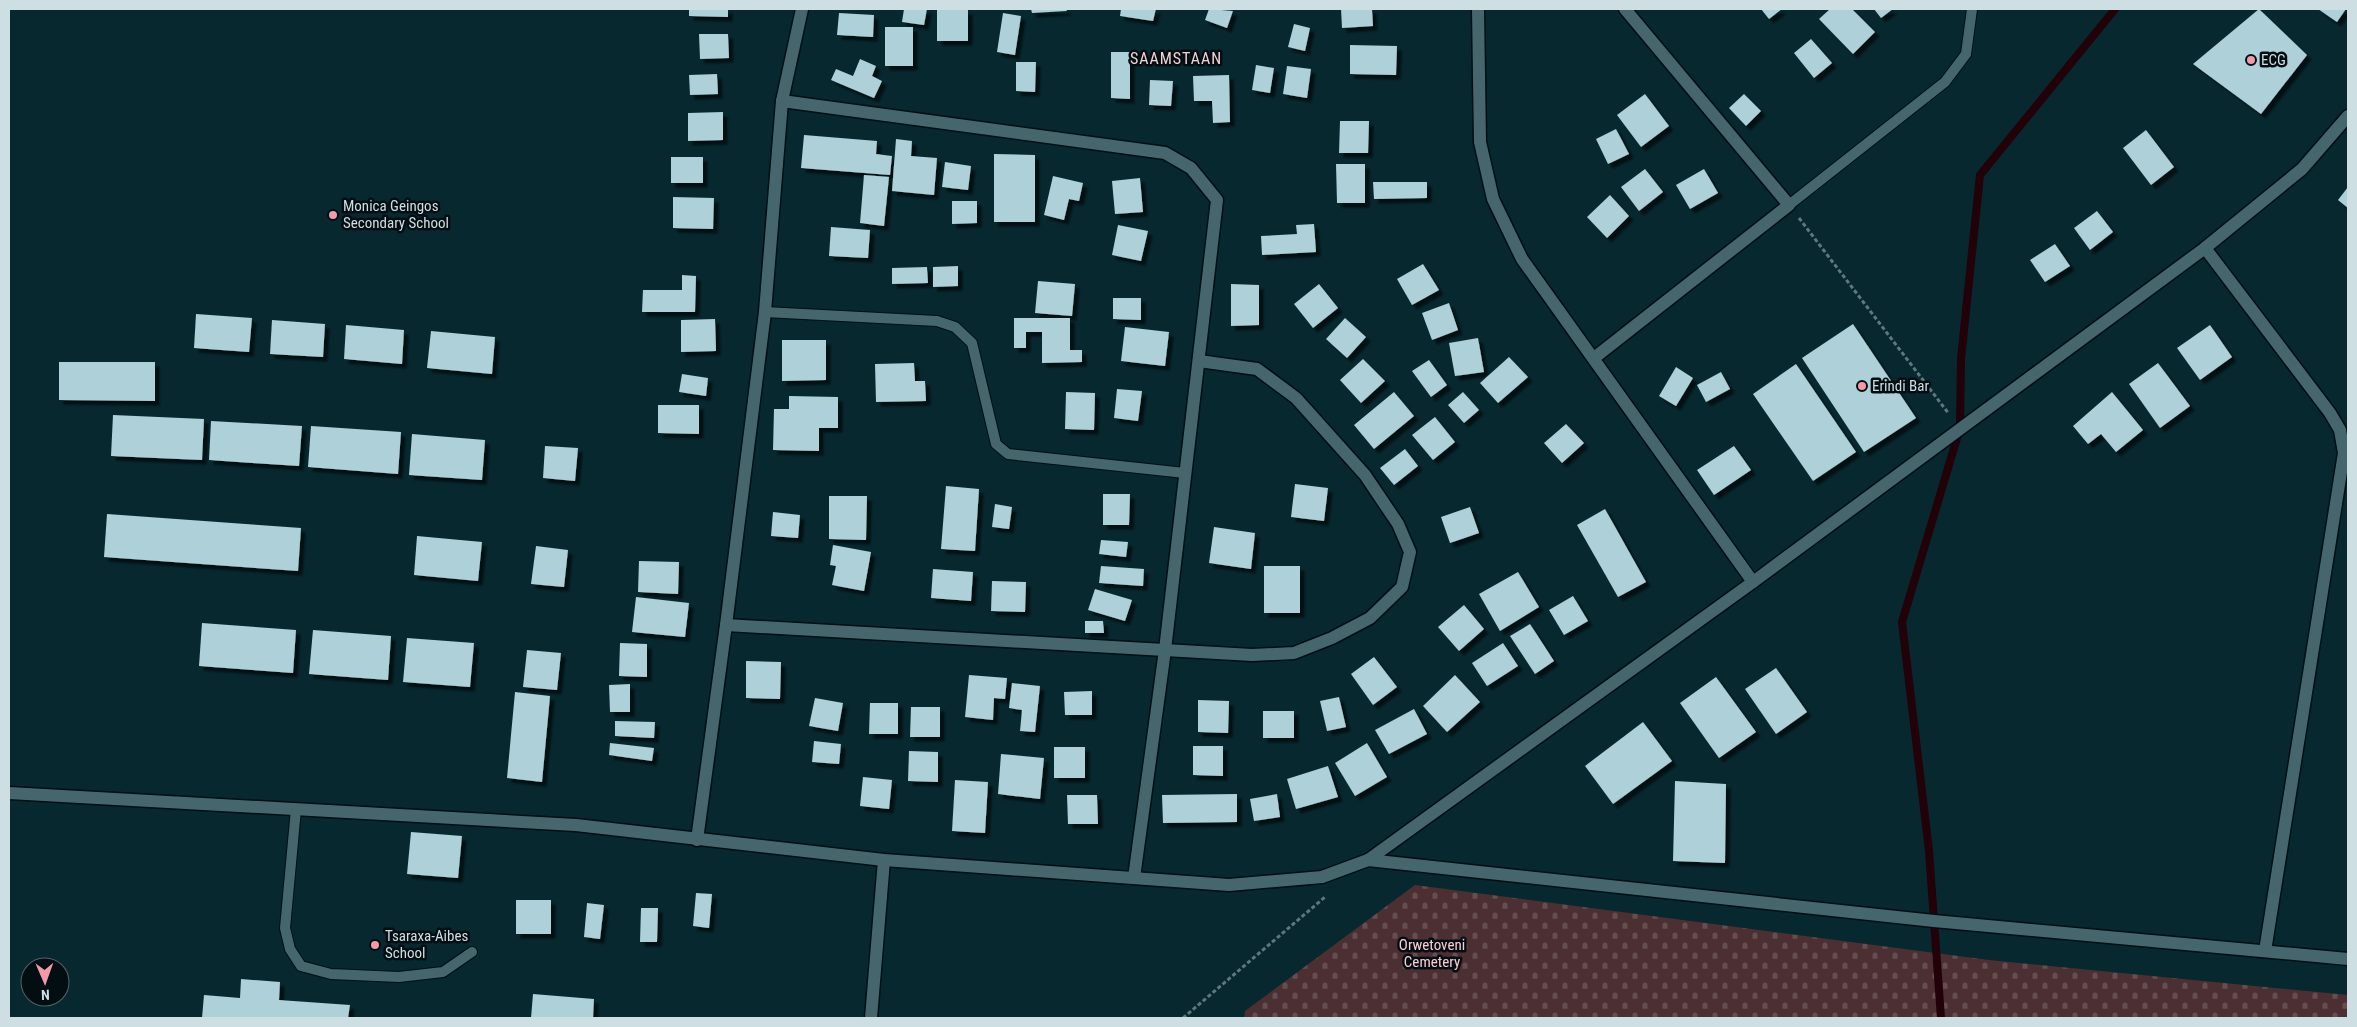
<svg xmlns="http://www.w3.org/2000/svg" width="2357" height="1027" font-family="'Roboto Condensed',sans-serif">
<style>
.cemetery{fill:url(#cemetery-stones)}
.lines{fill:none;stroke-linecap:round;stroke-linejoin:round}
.stream{stroke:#220108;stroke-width:8}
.building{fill:#add0d9;filter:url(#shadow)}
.service-casing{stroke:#000f15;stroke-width:12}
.minor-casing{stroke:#000f15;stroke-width:15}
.path{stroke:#5e787e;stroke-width:3;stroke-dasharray:4 2.5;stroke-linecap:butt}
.service{stroke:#46666e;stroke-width:10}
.minor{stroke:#46666e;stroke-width:12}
.poi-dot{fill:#f39aa8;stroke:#030e12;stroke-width:2}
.labels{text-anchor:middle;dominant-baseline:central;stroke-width:5;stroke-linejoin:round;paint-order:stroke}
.poi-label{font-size:15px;fill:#cedfe4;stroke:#030e12;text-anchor:start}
.park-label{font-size:15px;fill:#fdcdd3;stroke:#030e12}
.neighbourhood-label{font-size:16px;letter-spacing:1px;fill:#f4d1d5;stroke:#030e12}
</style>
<defs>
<pattern id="cemetery-stones" width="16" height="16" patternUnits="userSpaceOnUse" patternTransform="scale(1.25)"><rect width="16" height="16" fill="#4c2f33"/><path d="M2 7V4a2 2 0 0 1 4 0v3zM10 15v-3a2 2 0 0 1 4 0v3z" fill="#654d50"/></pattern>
<filter id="shadow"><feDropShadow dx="4.5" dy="4.5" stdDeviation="1" flood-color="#0009"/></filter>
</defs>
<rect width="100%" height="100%" fill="#07282f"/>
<path class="cemetery" d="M1415 885 1989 960 2348 995V1018H1244L1245 1011Z"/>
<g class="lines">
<path class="stream" d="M1941 1018 1929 851 1902 622 1960 428 1961 359 1980 175 2115 9"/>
</g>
<g class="building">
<path d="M689 9H728V17L689 16Z"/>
<path d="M904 9H927L924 25 902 22Z"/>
<path d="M1031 9H1066L1067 11 1032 13Z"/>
<path d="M1121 9H1156L1153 21 1120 16Z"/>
<path d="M1209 9 1233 11 1227 28 1205 20Z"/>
<path d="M1341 9H1372L1373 26 1342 28Z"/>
<path d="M1761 9H1782L1769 19Z"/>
<path d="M1830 9H1852L1875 32 1853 54 1819 19Z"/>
<path d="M1874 9H1893L1881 18Z"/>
<path d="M2259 9 2307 55 2261 114 2193 64Z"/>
<path d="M2318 9H2346L2337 22Z"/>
<rect x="937" y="10" width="31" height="31"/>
<path d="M839 13 874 15 873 37 837 35Z"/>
<path d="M1003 13 1021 16 1015 55 997 52Z"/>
<path d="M1294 24 1310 28 1305 51 1288 47Z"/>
<rect x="885" y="27" width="28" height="39"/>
<path d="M699 34H728L729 58 700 59Z"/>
<path d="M1811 39 1832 63 1814 78 1794 53Z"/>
<path d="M1350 45 1397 46 1396 75 1350 74Z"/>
<path d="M1111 52H1130V99L1111 98Z"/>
<path d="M860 59 876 66 872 76 882 81 874 98 831 80 836 69 853 76Z"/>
<path d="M1016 62H1036L1035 92 1016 91Z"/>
<path d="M1256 65 1274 68 1270 93 1252 90Z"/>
<path d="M1287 66 1311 69 1307 98 1283 94Z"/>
<path d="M717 74 718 94 690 95 689 75Z"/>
<path d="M1229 75 1230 122 1213 123 1212 101H1194L1193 76Z"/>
<path d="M1150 80 1173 81 1171 106 1149 105Z"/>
<path d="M1645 94 1669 126 1641 147 1617 115Z"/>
<path d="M1744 94 1761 111 1746 126 1729 108Z"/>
<path d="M723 112V140L688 141V113Z"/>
<path d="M1340 121H1369L1368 153H1339Z"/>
<path d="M1616 129 1629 154 1608 164 1596 139Z"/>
<path d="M2146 130 2174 167 2151 185 2123 148Z"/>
<path d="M804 135 877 141 876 154 892 156 890 175 801 168Z"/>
<path d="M896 139 912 141 911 156 937 158 934 195 892 191Z"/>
<path d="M994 154 1035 155V222H994Z"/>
<rect x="671" y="157" width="32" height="26"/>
<path d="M945 162 971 166 968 190 942 187Z"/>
<path d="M1336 164H1365V203H1337Z"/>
<path d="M1645 169 1663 192 1639 211 1621 187Z"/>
<path d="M1704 169 1718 193 1690 209 1676 185Z"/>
<path d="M864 175 889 177 884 226 860 223Z"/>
<path d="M1053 176 1083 183 1079 201 1069 199 1064 220 1044 215Z"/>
<path d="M1140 178 1143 212 1115 214 1112 181Z"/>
<path d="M1373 182H1427V198L1374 199Z"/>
<path d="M2348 187V208L2338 200Z"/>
<path d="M1610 195 1629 216 1607 238 1587 217Z"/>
<path d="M673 197 714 198 713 229 673 228Z"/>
<path d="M952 201H977V223L952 224Z"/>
<path d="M2097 211 2113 232 2090 250 2074 228Z"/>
<path d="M1314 224 1316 252 1262 255 1261 236 1297 234 1296 225Z"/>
<path d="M1118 225 1148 231 1141 261 1112 255Z"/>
<path d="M831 227 870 230 868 258 829 256Z"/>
<path d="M2055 244 2070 266 2045 282 2030 260Z"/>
<path d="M1423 264 1439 290 1412 305 1397 279Z"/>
<path d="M958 266V286L933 287V267Z"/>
<path d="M927 267 928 283 892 284V268Z"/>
<path d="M682 275 696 276 695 312H642L643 290H682Z"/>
<path d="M1038 281 1075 284 1072 316 1035 313Z"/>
<path d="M1231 284 1259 285V325L1231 326Z"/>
<path d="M1319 284 1338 308 1313 328 1294 304Z"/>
<path d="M1113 298H1141V320L1113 319Z"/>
<path d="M1449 303 1458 330 1432 340 1422 313Z"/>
<path d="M196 314 252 318 249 352 194 348Z"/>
<path d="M1014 318H1070V350H1082V362L1042 363V332H1026V348H1014Z"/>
<path d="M1345 318 1366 337 1347 358 1326 339Z"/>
<path d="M715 319 716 351 681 352V320Z"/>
<path d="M272 320 325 324 323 357 270 354Z"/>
<path d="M1853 324 1916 418 1864 452 1802 358Z"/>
<path d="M346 325 404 330 402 364 344 359Z"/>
<path d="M2210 325 2232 357 2200 380 2177 348Z"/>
<path d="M1125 327 1169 332 1165 366 1121 361Z"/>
<path d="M431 331 495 337 492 374 427 368Z"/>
<path d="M1478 338 1484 372 1455 376 1449 343Z"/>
<path d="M782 340H826V380L782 381Z"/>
<path d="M1509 357 1528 377 1498 403 1480 383Z"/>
<path d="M1363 359 1385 381 1361 403 1340 380Z"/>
<path d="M1429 360 1447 385 1431 397 1412 371Z"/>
<path d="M59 362H155V401L59 400Z"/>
<path d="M914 363 915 381H925L926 401 876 402 875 364Z"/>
<path d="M2158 363 2190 406 2160 428 2129 384Z"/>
<path d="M1796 364 1856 452 1813 481 1753 394Z"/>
<path d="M1676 367 1693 378 1676 406 1659 396Z"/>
<path d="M1721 372 1730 389 1706 402 1697 385Z"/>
<path d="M682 374 708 378 706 396 679 392Z"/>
<path d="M1117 389 1142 391 1138 421 1114 418Z"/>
<path d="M1066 392 1095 393 1094 430 1065 429Z"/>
<path d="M1394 392 1414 416 1374 449 1354 425Z"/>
<path d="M1463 392 1479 410 1464 423 1448 405Z"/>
<path d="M2112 392 2143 430 2116 452 2101 434 2088 444 2073 426Z"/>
<path d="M789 396 838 397V428H819V451L773 450 774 409H789Z"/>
<path d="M658 405H699V434L658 433Z"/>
<path d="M113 415 204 419 202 460 111 456Z"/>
<path d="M1435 417 1455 442 1433 460 1412 435Z"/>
<path d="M211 421 302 426 299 466 209 460Z"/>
<path d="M1566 424 1584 443 1562 463 1544 443Z"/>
<path d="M311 426 401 432 398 474 308 467Z"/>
<path d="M412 434 485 440 482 480 409 475Z"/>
<path d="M545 446 578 448 575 481 543 478Z"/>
<path d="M1734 446 1751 470 1714 495 1697 470Z"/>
<path d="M1405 449 1418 466 1394 485 1380 468Z"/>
<path d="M1295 484 1328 488 1324 521 1291 517Z"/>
<path d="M946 486 979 489 975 551 941 549Z"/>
<path d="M1103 494H1130L1129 525H1103Z"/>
<path d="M829 496H867L866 540 829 539Z"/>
<path d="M995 504 1012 507 1009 529 992 527Z"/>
<path d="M1470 507 1479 533 1450 543 1441 517Z"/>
<path d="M1605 509 1646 582 1618 597 1577 525Z"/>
<path d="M773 512 800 515 798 538 771 536Z"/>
<path d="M107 514 301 528 298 571 104 557Z"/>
<path d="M1214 527 1255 533 1251 569 1209 563Z"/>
<path d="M417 536 482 542 478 581 414 575Z"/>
<path d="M1101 540 1128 542 1126 557 1099 554Z"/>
<path d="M833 545 871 552 864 591 832 585 836 566 830 565Z"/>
<path d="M536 546 568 550 564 587 531 584Z"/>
<path d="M639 561 679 562 678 594 638 592Z"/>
<path d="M1101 566 1144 569 1143 586 1099 583Z"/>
<rect x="1264" y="566" width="36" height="47"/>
<path d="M933 569 973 572 971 601 931 598Z"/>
<path d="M1518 572 1539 607 1500 631 1479 594Z"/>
<path d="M992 581 1026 582 1025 612 991 611Z"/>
<path d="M1095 589 1132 600 1125 621 1088 610Z"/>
<path d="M1573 596 1588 621 1564 635 1549 610Z"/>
<path d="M636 597 689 603 685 637 632 632Z"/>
<path d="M1464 605 1484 629 1459 651 1438 627Z"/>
<path d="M1085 621H1103L1104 633H1085Z"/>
<path d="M202 623 296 630 293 673 199 666Z"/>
<path d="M1530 624 1554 661 1535 674 1510 636Z"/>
<path d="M313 630 391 636 388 680 309 674Z"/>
<path d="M407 638 474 643 470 687 403 682Z"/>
<path d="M620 643 647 644V677L619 676Z"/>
<path d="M1503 643 1518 666 1487 686 1472 663Z"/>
<path d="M527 650 561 653 557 690 523 687Z"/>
<path d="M1374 657 1397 687 1373 705 1351 674Z"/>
<path d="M746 661 781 662 780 699 746 698Z"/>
<path d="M1776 668 1807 712 1776 734 1745 689Z"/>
<path d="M969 675 1007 678 1005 699 994 698 993 720 965 717Z"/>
<path d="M1455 675 1480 702 1447 732 1423 706Z"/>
<path d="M1716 677 1756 732 1719 758 1680 703Z"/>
<path d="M1012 683 1040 686 1035 732 1020 731 1022 710 1009 708Z"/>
<path d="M630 684V712H610L609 685Z"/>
<path d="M1092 691V715H1065L1064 692Z"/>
<path d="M515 692 550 696 542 782 507 778Z"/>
<path d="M1339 697 1346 727 1327 731 1320 701Z"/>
<path d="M815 698 843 703 838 731 809 726Z"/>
<path d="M1198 700 1229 701 1228 733 1198 732Z"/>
<path d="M870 703H898V734H869Z"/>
<path d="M911 707H940V737H910Z"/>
<path d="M1414 709 1427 734 1389 754 1375 730Z"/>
<rect x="1263" y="711" width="31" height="27"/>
<path d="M615 721 655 722 654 738 615 736Z"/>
<path d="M1643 722 1672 761 1613 804 1585 766Z"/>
<path d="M814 741 841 744 839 764 812 762Z"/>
<path d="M610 743 654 748 652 761 609 755Z"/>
<path d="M1367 743 1387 777 1355 796 1335 763Z"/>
<path d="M1193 746H1223V776L1193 775Z"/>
<rect x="1054" y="747" width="31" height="31"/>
<path d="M909 751 938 752V782L908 781Z"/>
<path d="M1001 754 1044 758 1040 799 998 794Z"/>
<path d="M1328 766 1338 797 1296 809 1287 779Z"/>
<path d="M863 777 892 780 889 809 860 806Z"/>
<path d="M955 780 988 782 985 833 952 831Z"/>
<path d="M1675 781 1726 784 1725 863 1673 861Z"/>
<path d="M1237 794V822L1163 823 1162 795Z"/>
<path d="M1277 794 1280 817 1254 821 1250 799Z"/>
<path d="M1067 795H1097L1098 824H1068Z"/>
<path d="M411 832 462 836 458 878 407 874Z"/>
<path d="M696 893 712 894 709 928 693 926Z"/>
<rect x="516" y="900" width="35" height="34"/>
<path d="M587 903 604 905 600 939 584 937Z"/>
<path d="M641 908H658L657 942H640Z"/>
<path d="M241 979 280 982 279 1000 350 1005 348 1018H202L204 995 240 998Z"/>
<path d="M533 994 594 999 593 1018H531Z"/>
</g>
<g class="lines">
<defs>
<g id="service">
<path d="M1789 205 1945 82 1966 54 1972 9"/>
<path d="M765 312 937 321 955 327 972 343 996 444 1008 454 1185 473"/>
<path d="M296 809 285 928 290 949 301 966 331 974 399 977 443 972 472 952"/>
</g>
<g id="minor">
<path d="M1478 9 1480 142 1493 199 1522 259 1753 582"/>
<path d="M782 101 1165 153 1191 168 1217 200 1165 650 1134 878"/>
<path d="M2205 248 2330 413 2340 430 2344 453 2265 951"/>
<path d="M1594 358 1789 205 1625 9"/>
<path d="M726 625 1252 655 1294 653 1332 638 1370 618 1402 587 1410 552 1398 524 1365 475 1296 398 1257 369 1199 361"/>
<path d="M9 793 576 825 884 860 1229 885 1322 877 1368 860 1753 582 2205 248 2302 169 2348 116"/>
<path d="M697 840 726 625 765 312 782 101 802 9"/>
<path d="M1368 860 1934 921 2348 959"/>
<path d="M871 1018 884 860"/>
</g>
</defs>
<use href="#service" class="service-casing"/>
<use href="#minor" class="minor-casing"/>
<g class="path">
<path d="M1799 218 1949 414"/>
<path d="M1183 1018 1325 897"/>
</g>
<use href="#service" class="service"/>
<use href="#minor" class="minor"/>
</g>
<g class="poi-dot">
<circle cx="2251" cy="60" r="5"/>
<circle cx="333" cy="215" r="5"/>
<circle cx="1862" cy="386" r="5"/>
<circle cx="375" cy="945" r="5"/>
</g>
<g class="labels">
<g class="poi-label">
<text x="2261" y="60">ECG</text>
<text x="343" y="206">Monica Geingos<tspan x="343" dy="17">Secondary School</tspan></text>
<text x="1872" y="386">Erindi Bar</text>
<text x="385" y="936">Tsaraxa-Aibes<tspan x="385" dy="17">School</tspan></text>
</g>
<g class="park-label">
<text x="1432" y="945">Orwetoveni<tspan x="1432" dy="17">Cemetery</tspan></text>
</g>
<g class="neighbourhood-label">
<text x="1176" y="58">SAAMSTAAN</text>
</g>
</g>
<rect width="2357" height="1027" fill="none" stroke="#cedfe4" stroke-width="20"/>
<g transform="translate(45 982) rotate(178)"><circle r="24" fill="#030e12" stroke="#546266"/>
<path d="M0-4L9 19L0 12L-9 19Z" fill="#f39aa8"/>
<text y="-8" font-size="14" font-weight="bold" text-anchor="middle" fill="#cedfe4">N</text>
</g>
</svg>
